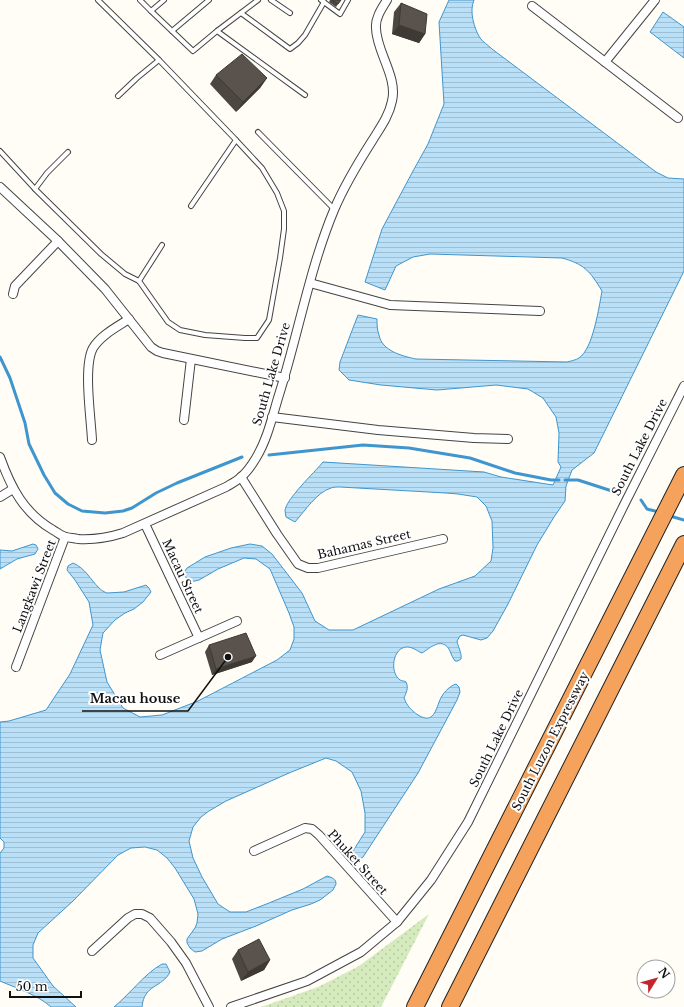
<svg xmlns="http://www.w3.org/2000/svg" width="684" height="1007" font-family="'Libre Baskerville',serif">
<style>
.grass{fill:url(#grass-dots)}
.water{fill:url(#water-rules);stroke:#3f96cf}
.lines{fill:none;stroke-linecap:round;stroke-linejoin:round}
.stream{stroke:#3f96cf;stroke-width:3}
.service-casing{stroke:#444;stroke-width:6}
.minor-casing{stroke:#444;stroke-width:10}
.motorway-casing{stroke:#222;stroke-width:18}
.service{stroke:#fff;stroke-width:4}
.minor{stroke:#fff;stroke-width:8}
.motorway{stroke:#f5a25d;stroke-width:16}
.wall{fill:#4d4742}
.shaded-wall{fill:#3f3936}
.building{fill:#5a524d;stroke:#3f3936}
.labels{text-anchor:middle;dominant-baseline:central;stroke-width:4;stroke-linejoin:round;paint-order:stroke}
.street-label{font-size:12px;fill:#111;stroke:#fff}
.leader{fill:none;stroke:#111;stroke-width:1.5}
.callout-dot{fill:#111;stroke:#fff;stroke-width:1.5}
.callout-label{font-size:13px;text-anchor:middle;font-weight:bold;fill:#111;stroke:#fff;stroke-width:4;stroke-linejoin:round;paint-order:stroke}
</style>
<defs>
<pattern id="grass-dots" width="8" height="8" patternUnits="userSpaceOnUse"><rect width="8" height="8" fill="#d5ebbd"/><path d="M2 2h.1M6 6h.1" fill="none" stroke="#b6c8a1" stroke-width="1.8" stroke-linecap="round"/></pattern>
<pattern id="water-rules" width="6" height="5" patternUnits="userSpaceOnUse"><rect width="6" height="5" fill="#b9e0f7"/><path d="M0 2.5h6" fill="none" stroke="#9ebfd3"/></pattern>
</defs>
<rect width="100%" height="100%" fill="#fffdf5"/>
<path class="grass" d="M429 914 381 1007H261L318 987 359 966Z"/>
<g class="water">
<path d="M449 0H474C469 11 474 28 480 38 483 42 488 45 492 49L656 172 668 178 684 179V271L594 453 572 470 566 486 565 501 554 517 537 545 508 604 493 631 487 638 481 640 463 635 460 636 457 641C458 647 462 653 461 659L458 661H455C452 657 451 653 449 649 441 637 430 648 422 653 417 651 413 647 407 647 393 647 389 672 400 680 402 681 405 681 406 682 409 688 406 693 404 698 407 706 411 710 418 715 436 726 436 705 442 696 445 691 450 686 456 684L459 687 460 692 457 700 418 773 363 857 359 860 355 858 353 851 365 832V813L361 791 352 772 336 761 326 758 289 773 226 801 209 811 201 817 193 827 189 841 193 858 202 877 218 904 230 912H246L269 903 303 889 327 876C333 878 336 879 336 884L333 890 320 900 311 904 292 910 256 926 222 939 202 951 195 952 190 948 187 943V939L195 928 197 923 198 914 194 899 175 868 167 858 157 850 145 847 131 848 118 855 73 901 38 933 33 945V958L53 986 76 1007H51C38 995 16 988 0 981V853L4 848V842L0 838V722L9 721 46 710 70 674 93 625 89 602 75 580 67 570 68 566 73 563C85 568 90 579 99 588 101 590 104 592 107 593L124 592 146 585 149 588 151 592 143 602 134 609 125 613 115 620 103 633 100 650 107 682 123 708 140 717 162 715 198 701 277 660 290 650 294 639V627L289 613 270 569 256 559 244 558 218 569 199 580 190 582 183 574 187 568 205 557 231 548 250 544 262 546 272 554 302 593 315 621 329 630H353L439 589 475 576 491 561 493 548 492 521 486 506 477 497 458 494 446 493 340 487C337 487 333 487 331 488 317 492 304 512 295 522L286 517C286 515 285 513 285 511 285 500 315 472 323 462L484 472 501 477 553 485 561 467 558 462 559 433 556 417 543 398 528 389 496 385 437 390 381 385 349 380 339 370 340 362 358 315 377 319C377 324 377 330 379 335 382 351 402 356 416 359L567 362C571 361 576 360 579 358 593 349 599 307 602 291 590 271 584 264 562 258L430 254 413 257 396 266 385 290 365 282 382 229 413 171 428 144 444 104 439 22Z"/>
<path d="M663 12 684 27V58L650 32Z"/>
<path d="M33 544 36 545 38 549 35 554 17 559 0 569V550L12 551Z"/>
<path d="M162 964H166L170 972C162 988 144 984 142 1007H114C131 993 143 975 162 964Z"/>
</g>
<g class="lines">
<g class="stream">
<path d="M0 357 10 378 25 423 29 444 44 475 55 493 68 504 82 511 105 513 123 511 132 508 156 493 177 483 242 457"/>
<path d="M269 455 363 445 409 448 470 458 515 473 551 480H559"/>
<path d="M565 480H578L612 491"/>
<path d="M641 500 647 509 659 512"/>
<path d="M670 516 684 520"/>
</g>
<defs>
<g id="service">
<path d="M98 0 159 60 137 78 118 96"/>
<path d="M140 0 151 11 193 51 217 31 258 0"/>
<path d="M271 0 290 13"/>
<path d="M321 0 340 14 348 0"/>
<path d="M151 11 164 0"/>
<path d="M241 13 290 49 298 43 305 35 324 2"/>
<path d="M172 31 209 0"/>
<path d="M217 31 305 95"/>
<path d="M159 60 236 140 191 206"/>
<path d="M258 132 334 209"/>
<path d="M0 151 35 189 101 254 125 274 139 281 168 322 180 330 205 335 245 338H257L269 320 280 258 284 229V211L277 193 262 168 236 140"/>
<path d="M35 189 47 173 68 152"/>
<path d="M139 281 162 245"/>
</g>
<g id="minor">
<path d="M532 6 678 118"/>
<path d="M605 62 655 0"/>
<path d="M0 187 58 241 105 289 151 347 157 351 163 353 285 378"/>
<path d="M310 283 390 305 540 311"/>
<path d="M13 294 15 286 58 241"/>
<path d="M272 417 378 430 474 438 508 439"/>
<path d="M184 420 191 359"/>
<path d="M92 440C91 418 83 366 93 348 101 335 117 327 129 319"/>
<path d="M0 457C11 488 24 513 53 530 57 532 61 536 66 537 70 538 74 538 78 539 95 540 107 538 123 533L226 487C231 484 237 481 241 477 246 473 253 463 256 458 267 440 272 418 278 398 298 336 309 270 334 210 344 186 358 163 372 141 380 128 389 116 392 101 398 77 376 51 376 28 375 18 382 8 387 0"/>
<path d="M241 477 277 534 298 564 308 568H318L443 539"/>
<path d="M0 497 13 489"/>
<path d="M145 524 199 638"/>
<path d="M160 655 237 621"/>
<path d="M16 667 65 537"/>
<path d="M254 851 305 828 312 829 319 835 397 922"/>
<path d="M92 951 128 918 135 914H142L150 918 171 942 186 963 209 1007"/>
<path d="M231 1007 307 981 361 952 397 922 431 880 468 822 624 505 684 386"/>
</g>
<g id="motorway">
<path d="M415 1007 684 475"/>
<path d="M450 1007 684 544"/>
</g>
</defs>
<use href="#service" class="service-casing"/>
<use href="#minor" class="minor-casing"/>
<use href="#motorway" class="motorway-casing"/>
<use href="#service" class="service"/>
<use href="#minor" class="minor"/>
<use href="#motorway" class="motorway"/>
</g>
<g class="wall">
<path d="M330 0H341L336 7 329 2Z"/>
<path d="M401 3 425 34 419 43 392 34 394 12Z"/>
<path d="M216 75 267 78 260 88 236 112 210 84Z"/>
<path d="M209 645 252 662 212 675 205 652Z"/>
<path d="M238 950 270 960 264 970 241 981 232 959Z"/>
</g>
<g class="shaded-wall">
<path d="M399 25 425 34 419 43 392 34Z"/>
<path d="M267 78 260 88 236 112 243 102Z"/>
<path d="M256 656 252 662 212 675 216 669Z"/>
<path d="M270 960 264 970 241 981 248 972Z"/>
</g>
<g class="building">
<path d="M332 0H341L338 4Z"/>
<path d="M401 3 427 14 425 34 399 25Z"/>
<path d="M242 54 267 78 243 102 216 75Z"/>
<path d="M246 633 256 656 216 669 209 645Z"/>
<path d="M259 939 270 960 248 972 238 950Z"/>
</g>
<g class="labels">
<g class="street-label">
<text transform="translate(271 374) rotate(-74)">South Lake Drive</text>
<text transform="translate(639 447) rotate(-63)">South Lake Drive</text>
<text transform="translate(364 544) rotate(-13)">Bahamas Street</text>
<text transform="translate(183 576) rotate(65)">Macau Street</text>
<text transform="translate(34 586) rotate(-69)">Langkawi Street</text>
<text transform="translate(496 738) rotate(-64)">South Lake Drive</text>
<text transform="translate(550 741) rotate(-63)">South Luzon Expressway</text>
<text transform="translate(358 862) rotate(48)">Phuket Street</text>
</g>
</g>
<path class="leader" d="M228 657L188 711H82"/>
<circle class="callout-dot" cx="228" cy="657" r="4"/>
<g class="callout-label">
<text x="135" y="703">Macau house</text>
</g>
<g transform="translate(656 979) rotate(53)"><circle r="19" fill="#ffffff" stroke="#a0a0a0"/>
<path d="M0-3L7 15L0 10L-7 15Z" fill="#c4262e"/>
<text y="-6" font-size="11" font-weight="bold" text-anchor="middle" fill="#111111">N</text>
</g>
<path d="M10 991v6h71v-6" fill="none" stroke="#111111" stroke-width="2"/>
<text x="16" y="991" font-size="12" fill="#111111" stroke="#ffffff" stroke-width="3" paint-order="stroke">50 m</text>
</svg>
